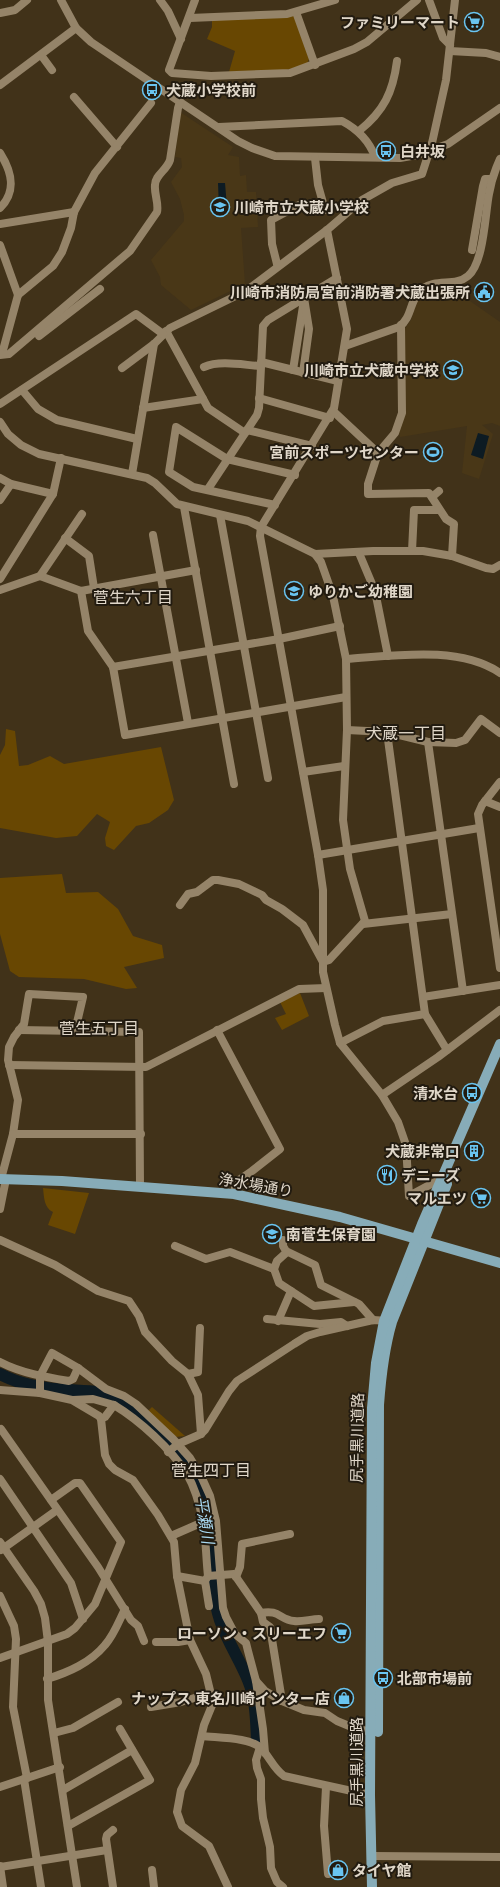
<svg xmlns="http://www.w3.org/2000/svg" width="500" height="1887" font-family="Mulish,'Noto Sans JP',sans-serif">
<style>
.built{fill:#493717}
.green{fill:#684702}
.water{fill:#0d1b23}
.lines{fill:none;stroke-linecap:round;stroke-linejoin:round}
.river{stroke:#0d1b23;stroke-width:12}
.minor{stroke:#958469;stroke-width:8}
.major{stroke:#87acb8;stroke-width:10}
.labels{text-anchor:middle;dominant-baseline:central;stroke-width:4;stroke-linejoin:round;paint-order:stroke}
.poi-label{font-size:15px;font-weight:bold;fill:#e0d7c9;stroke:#221b10;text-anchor:end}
.street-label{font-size:15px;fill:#e0d7c9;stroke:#221b10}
.neighbourhood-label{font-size:16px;fill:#e0d7c9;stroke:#221b10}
.water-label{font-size:16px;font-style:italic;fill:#a9d9f2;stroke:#221b10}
</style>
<rect width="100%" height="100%" fill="#413219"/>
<g class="built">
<path d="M180 112 233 147 228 155 239 157 240 176 246 175 247 192H256L258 227 241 228 245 284 191 310 161 285 160 277 151 260 184 221V215L180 199 171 182 182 167 181 158 175 157Z"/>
<path d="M447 285 500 322V426L492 423 482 425 493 434 479 479 462 473 467 426 400 437 399 433 404 330 411 320 418 299 427 288Z"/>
</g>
<g class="green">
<path d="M294 16 309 59 307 64 286 70 229 72 235 51 207 39 212 27V20Z"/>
<path d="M6 729 15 731 19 766 28 765 50 756 64 764 161 747 174 800 168 810 149 823 136 826 114 850 106 846 105 838 110 822 97 814 77 836 56 838 0 828V755L5 745Z"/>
<path d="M62 874 66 893 98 892 118 909 133 936 162 945 164 958 124 967 137 988 126 989 84 979 19 977 10 971 0 934V878Z"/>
<path d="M300 993 309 1016 282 1030 275 1018 286 1014 280 1002Z"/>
<path d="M43 1188 89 1193 75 1234 48 1225 53 1212C44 1208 44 1197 43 1188Z"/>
<path d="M152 1407 185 1436 175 1437 148 1411Z"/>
</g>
<g class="water">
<path d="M218 183H225L227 207 219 208Z"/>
<path d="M478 433 489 436 483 459 471 455Z"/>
</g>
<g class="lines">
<path class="river" d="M0 1374C21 1385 46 1389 70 1390 88 1392 104 1389 120 1400 131 1407 142 1418 152 1427 182 1456 199 1475 207 1518 214 1552 209 1587 220 1620 227 1641 240 1660 248 1680 256 1699 256 1720 257 1740"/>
<g class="minor">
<path d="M61 0 76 28 91 42 238 141 252 148 275 156 400 158 417 155 448 144 500 108"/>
<path d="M160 0 168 11 181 39"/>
<path d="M195 0 169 70 172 73 211 76 290 73 354 49 367 42 417 0"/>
<path d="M429 0 443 38 450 45"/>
<path d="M296 12 315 65"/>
<path d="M0 13 15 10 27 0"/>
<path d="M190 18 287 14 335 0"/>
<path d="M450 51 486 53 500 57"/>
<path d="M41 55 52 70"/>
<path d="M0 85 76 28"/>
<path d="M74 97 117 147"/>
<path d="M219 127 342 121C357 129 369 140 375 157"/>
<path d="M359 131C384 111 393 92 397 61"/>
<path d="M0 153C12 172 17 191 0 208"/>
<path d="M315 158 318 185 325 210"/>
<path d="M0 224 74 212"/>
<path d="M327 230 347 329 334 408 261 527 260 536 318 855 323 890V972L335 1025 340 1043 382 1095 398 1122 406 1145 409 1196 435 1182 442 1181"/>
<path d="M0 245 18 295"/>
<path d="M472 250 483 186 485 179H492"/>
<path d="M277 264 272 244 271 220 299 205"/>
<path d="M401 325 402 413 395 433 378 453 368 484V494L429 493 446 519 454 524 452 556"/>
<path d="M166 331 208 408 245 433"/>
<path d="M39 336 100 289"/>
<path d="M345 346 399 327C413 317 409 299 422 289 436 278 455 287 468 276 484 263 485 214 489 194 491 182 495 170 500 159"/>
<path d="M2 354 18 295 53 266 62 252 71 228 74 212 95 173 151 103"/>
<path d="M0 355 9 354 130 251 157 212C159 203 154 194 155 185 155 175 167 170 170 160L178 108 180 102"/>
<path d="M261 362 338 381"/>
<path d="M204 367C220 360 243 365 260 366"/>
<path d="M122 368 154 344 170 328 246 291 327 230 362 200 392 183 422 174 432 143 446 80 455 0"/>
<path d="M293 370 303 306"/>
<path d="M303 373 309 329 304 298"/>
<path d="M22 390 38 409 57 420 137 439"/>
<path d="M259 398 330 418"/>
<path d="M0 404 136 314 163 334"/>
<path d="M143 408 203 399"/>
<path d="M333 411 378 453"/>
<path d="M0 422 8 434 21 445 39 454 147 478 155 483 177 504 248 521 315 554 373 551H423L452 556 486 568 493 569 500 565"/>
<path d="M247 430 312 446"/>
<path d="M132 474 154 344"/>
<path d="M0 478 11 484 53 494"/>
<path d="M208 489 257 415 259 408 263 326 268 320 337 278"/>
<path d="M432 497 439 491"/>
<path d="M0 500 11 484"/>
<path d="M275 505 193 487 169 472 176 427 227 459 295 475"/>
<path d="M184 507 234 784"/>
<path d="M220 515 268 778"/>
<path d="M153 535 188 723"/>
<path d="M65 538 89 556 94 588"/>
<path d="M412 551 414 510H439"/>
<path d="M359 553 375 591 388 656"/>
<path d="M315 554 321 562 333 596 346 659 347 730 343 820 350 869 365 921 329 960 323 962"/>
<path d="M40 576 81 591 196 570"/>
<path d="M0 579 53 494 61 458"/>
<path d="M0 590 40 576 82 514"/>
<path d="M81 591 88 631 113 667 125 735 346 697"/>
<path d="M346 659C393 656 459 645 500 673"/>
<path d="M113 667 279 639 340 626"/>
<path d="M347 730 387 732 428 742 456 743 465 740 481 719 500 733"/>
<path d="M387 732 425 1014 447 1050"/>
<path d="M428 742 463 991"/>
<path d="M303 772 344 766"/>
<path d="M500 782 482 805 478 814 500 968"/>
<path d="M485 801 500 807"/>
<path d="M318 855 479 828"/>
<path d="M180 905 188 894 197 892 213 880H218L239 884 262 895 266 900 282 909 303 925 323 962"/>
<path d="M363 924 452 914"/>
<path d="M423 997 500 985"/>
<path d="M19 1030 139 1032 140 1186"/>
<path d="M217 1030 280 1149 252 1171 236 1182 234 1194"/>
<path d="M75 1031 83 997 29 994 24 1024 14 1037 9 1047 8 1060 18 1100 13 1134H141"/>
<path d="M340 1043 383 1021 425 1014"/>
<path d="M9 1065 146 1067 299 989 326 988"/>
<path d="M382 1095 438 1057 500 1010"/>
<path d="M1 1179 13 1134"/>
<path d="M0 1209 6 1179"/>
<path d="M0 1240 55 1265 98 1291 129 1301 139 1316 145 1332 172 1361 188 1374 198 1395 201 1434"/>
<path d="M283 1240V1246L286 1251 315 1265 321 1285 359 1304 373 1320"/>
<path d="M175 1246 206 1259 230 1252 274 1269"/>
<path d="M287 1252 277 1261 274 1269 279 1283 314 1306 354 1302"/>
<path d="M267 1319 320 1324 341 1322 347 1326"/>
<path d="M278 1321 291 1291"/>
<path d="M0 1362C21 1373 45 1377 69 1381L73 1379 78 1368"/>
<path d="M188 1374 198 1372 200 1328"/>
<path d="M0 1390 40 1393 72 1400 99 1416 101 1419 105 1455 109 1464 115 1470 133 1480 158 1515 174 1542 177 1576 190 1640 206 1674 213 1703 204 1725 195 1763 181 1790 177 1812 182 1826 209 1846 228 1887"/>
<path d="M40 1393V1376L52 1353 78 1368 106 1389 124 1396 136 1404 173 1439 190 1458 201 1476 210 1496 216 1521 223 1608 226 1617 235 1634 246 1643 248 1651 256 1681 263 1729 265 1753"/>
<path d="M73 1400 93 1399 114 1405"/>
<path d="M101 1419 105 1417 114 1405C139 1420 171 1449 187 1474 195 1488 200 1506 203 1521 206 1539 206 1558 208 1576L205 1581 209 1606"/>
<path d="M0 1430 1 1429 98 1567 131 1620 138 1626 144 1641"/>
<path d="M168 1452 178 1444 201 1434 205 1430 229 1391 237 1381 294 1344 307 1336 320 1332 373 1320 389 1321"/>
<path d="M0 1479 71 1583 83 1619"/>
<path d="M171 1536 203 1522"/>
<path d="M0 1542 34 1591 41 1604 45 1618 48 1642V1700L77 1887"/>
<path d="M1 1550 57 1510"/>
<path d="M177 1576 205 1581"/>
<path d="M208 1576 234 1574 261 1613C279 1609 280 1620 294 1621 302 1622 311 1619 319 1619"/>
<path d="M236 1577 240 1567 242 1544 290 1534"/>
<path d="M0 1596 14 1626 16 1639 13 1707 27 1778"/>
<path d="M261 1613 263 1622 270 1627 282 1701"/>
<path d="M156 1642H178L190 1640"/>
<path d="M0 1658 67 1634 75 1628 95 1604 121 1542 80 1483H75L51 1500"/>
<path d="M47 1679C69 1672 90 1663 105 1645 114 1635 119 1621 125 1609"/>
<path d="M256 1681 265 1691 282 1701 304 1710 325 1713 337 1721 354 1728 371 1732"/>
<path d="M151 1707 181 1702 211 1693"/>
<path d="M54 1733 73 1728 118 1702"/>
<path d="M202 1736C218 1738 251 1737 262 1749 270 1758 274 1769 284 1776L370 1795"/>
<path d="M260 1747 256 1760 257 1768 261 1779V1799L263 1818 270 1847 271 1868 277 1882 283 1887"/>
<path d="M24 1779 41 1887"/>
<path d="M0 1787 60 1767"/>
<path d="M326 1787 324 1826 328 1874"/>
<path d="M63 1790 132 1750"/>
<path d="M68 1826 150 1780 120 1729"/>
<path d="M373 1856 500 1857"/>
<path d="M0 1866 3 1887"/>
<path d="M0 1867 107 1850"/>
<path d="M152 1870 154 1887"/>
<path d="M113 1887 106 1839 107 1835 113 1830"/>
</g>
<g class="major">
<path d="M0 1179 62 1181 234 1194 340 1217 500 1263"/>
<path d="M378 1732 379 1405C381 1377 384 1349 392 1322L447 1184"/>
<path d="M372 1887 370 1795 372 1408 376 1363 384 1321 422 1224 500 1044"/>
</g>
</g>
<defs>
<symbol id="supermarket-ring" viewBox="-11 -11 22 22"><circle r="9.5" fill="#221b10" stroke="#69c4f0" stroke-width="1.5"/><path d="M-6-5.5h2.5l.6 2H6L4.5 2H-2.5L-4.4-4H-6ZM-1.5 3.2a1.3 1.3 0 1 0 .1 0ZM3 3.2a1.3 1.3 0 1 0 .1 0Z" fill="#69c4f0"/></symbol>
<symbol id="bus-ring" viewBox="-11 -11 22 22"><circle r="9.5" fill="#221b10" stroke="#69c4f0" stroke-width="1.5"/><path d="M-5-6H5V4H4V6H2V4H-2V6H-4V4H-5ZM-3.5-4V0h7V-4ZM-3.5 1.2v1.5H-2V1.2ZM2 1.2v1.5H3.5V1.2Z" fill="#69c4f0"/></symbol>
<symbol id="school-ring" viewBox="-11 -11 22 22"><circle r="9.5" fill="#221b10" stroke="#69c4f0" stroke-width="1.5"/><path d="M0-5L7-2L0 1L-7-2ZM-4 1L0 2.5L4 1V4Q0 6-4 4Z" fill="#69c4f0"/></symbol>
<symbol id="civic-ring" viewBox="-11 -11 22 22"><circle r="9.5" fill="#221b10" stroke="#69c4f0" stroke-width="1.5"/><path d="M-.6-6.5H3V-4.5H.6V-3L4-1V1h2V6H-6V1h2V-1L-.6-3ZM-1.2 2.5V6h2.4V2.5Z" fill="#69c4f0"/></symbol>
<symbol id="stadium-ring" viewBox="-11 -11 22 22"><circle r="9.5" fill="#221b10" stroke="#69c4f0" stroke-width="1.5"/><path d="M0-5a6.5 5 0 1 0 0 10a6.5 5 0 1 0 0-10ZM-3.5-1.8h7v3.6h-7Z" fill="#69c4f0"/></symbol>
<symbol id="building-ring" viewBox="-11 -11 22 22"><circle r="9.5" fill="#221b10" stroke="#69c4f0" stroke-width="1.5"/><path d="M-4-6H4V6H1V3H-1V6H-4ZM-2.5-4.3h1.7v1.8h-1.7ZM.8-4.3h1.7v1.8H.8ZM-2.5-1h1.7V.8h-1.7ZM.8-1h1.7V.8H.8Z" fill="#69c4f0"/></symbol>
<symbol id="restaurant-ring" viewBox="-11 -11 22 22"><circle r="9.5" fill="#221b10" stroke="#69c4f0" stroke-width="1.5"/><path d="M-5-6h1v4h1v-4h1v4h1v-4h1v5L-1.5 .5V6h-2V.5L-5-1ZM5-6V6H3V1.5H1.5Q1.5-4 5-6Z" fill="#69c4f0"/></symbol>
<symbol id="shop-ring" viewBox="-11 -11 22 22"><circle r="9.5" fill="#221b10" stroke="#69c4f0" stroke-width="1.5"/><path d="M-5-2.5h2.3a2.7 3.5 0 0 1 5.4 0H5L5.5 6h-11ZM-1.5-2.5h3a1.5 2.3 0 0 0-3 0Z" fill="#69c4f0"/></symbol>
</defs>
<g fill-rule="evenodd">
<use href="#supermarket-ring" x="463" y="11" width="22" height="22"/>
<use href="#bus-ring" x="141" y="79" width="22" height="22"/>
<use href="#bus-ring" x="375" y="140" width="22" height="22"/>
<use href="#school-ring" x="209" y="196" width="22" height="22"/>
<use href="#civic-ring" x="473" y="281" width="22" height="22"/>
<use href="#school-ring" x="442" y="359" width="22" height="22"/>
<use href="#stadium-ring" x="422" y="441" width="22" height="22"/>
<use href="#school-ring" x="283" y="580" width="22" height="22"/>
<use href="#bus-ring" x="461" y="1082" width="22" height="22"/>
<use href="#building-ring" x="463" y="1140" width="22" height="22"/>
<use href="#restaurant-ring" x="376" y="1164" width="22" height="22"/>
<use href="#supermarket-ring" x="470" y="1187" width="22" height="22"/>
<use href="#school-ring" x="261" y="1223" width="22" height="22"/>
<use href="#supermarket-ring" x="330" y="1622" width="22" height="22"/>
<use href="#bus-ring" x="372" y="1667" width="22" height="22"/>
<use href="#shop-ring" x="333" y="1687" width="22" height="22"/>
<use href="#shop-ring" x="327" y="1859" width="22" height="22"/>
</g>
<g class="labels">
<g class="poi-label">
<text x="460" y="22">ファミリーマート</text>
<text x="166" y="90" text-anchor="start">犬蔵小学校前</text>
<text x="400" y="151" text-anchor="start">白井坂</text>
<text x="234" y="207" text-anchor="start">川崎市立犬蔵小学校</text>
<text x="470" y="292">川崎市消防局宮前消防署犬蔵出張所</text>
<text x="439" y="370">川崎市立犬蔵中学校</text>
<text x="419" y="452">宮前スポーツセンター</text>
<text x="308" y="591" text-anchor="start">ゆりかご幼稚園</text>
<text x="458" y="1093">清水台</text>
<text x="460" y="1151">犬蔵非常口</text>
<text x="401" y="1175" text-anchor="start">デニーズ</text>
<text x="467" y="1198">マルエツ</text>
<text x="286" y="1234" text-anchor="start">南菅生保育園</text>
<text x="327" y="1633">ローソン・スリーエフ</text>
<text x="397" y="1678" text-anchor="start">北部市場前</text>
<text x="330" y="1698">ナップス 東名川崎インター店</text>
<text x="352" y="1870" text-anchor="start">タイヤ館</text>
</g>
<g class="street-label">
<text transform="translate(256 1185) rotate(10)">浄水場通り</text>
<text transform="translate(357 1438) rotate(-89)">尻手黒川道路</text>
<text transform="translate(356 1762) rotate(-90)">尻手黒川道路</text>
</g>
<g class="neighbourhood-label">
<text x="133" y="597">菅生六丁目</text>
<text x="406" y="733">犬蔵一丁目</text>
<text x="99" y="1028">菅生五丁目</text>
<text x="211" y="1470">菅生四丁目</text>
</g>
<g class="water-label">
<text transform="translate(205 1520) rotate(81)">平瀬川</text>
</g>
</g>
</svg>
